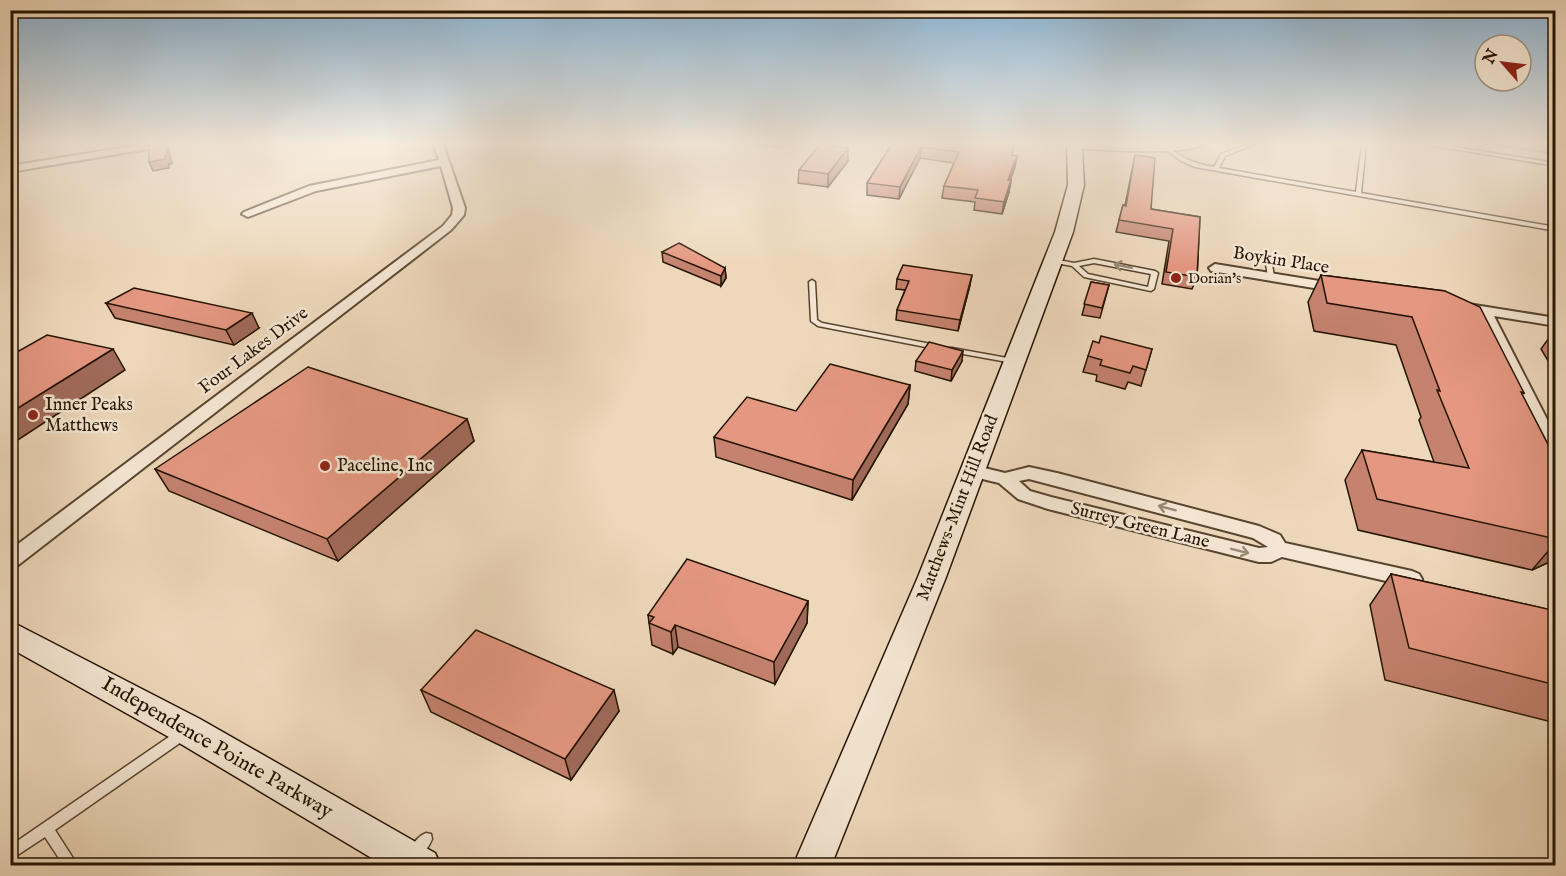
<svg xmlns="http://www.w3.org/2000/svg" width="1566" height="876" font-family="'IM FELL English',serif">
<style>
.green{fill:#b3c094;stroke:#6c6a4a;stroke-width:1.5}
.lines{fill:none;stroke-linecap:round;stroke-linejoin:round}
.lane-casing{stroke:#58452f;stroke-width:3}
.street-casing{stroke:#58452f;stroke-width:4}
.secondary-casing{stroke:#261400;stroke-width:3}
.lane{fill:#f4e6d3;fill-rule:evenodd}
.street{fill:#f4e6d3;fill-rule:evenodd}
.secondary{fill:#f4e6d3;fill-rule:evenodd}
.wall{fill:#c4826f;stroke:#261400;stroke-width:1.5}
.shaded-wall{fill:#a06a5a;stroke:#261400;stroke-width:1.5}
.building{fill:#e49781;stroke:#261400;stroke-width:1.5}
.oneway{stroke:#978874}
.poi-dot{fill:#8f2418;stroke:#f4e6d3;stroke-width:2}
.labels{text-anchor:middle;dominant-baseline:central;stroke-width:5;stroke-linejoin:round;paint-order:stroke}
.far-poi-label{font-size:15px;fill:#261400;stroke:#f4e6d3;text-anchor:start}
.street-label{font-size:18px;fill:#261400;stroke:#f4e6d3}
.poi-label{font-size:18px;fill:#261400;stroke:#f4e6d3;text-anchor:start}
.near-street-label{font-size:21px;fill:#261400;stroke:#f4e6d3}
</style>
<rect width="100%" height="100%" fill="#eed8bb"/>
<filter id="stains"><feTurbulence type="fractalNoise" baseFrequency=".00333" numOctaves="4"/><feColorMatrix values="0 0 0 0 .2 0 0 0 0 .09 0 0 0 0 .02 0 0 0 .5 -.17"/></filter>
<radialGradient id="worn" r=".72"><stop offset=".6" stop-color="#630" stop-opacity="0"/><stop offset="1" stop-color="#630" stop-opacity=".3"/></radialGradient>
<path class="green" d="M1486 144H1555V154Z"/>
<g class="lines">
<defs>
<g id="lane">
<path d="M1249 144H1255L1225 156 1219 168 1356 192 1362 144H1366L1361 193 1556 227V231L1195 167 1181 161 1161 146 1165 145C1183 158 1191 163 1214 167L1221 154Z"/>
<path d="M1426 144H1435L1556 163V166L1428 145Z"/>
<path d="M1053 259 1074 263 1094 259 1155 271 1158 273 1154 289 1151 291 1084 277 1072 266 1051 262 1050 261ZM1094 263 1151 274 1148 287 1088 274 1079 266Z"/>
<path d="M1269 262 1272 264 1274 277 1271 279 1268 277 1266 264Z"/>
<path d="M812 280 815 282 817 320 822 323 936 345 940 347 936 349 818 326 811 321 809 282Z"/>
<path d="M949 348H952L1013 359 1017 361 1013 363 952 352 948 350Z"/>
<path d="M183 729 187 730 189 734 187 738 55 830 78 866H64L45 837 10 860V846L179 730Z"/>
<path d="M426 833 431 834 432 839C429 847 423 855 415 858L410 857 409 852C412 845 418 836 426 833Z"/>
</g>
<g id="street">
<path d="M144 144H165L160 147 10 172V166Z"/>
<path d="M433 144H443L465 208 464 215 451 230 17 566 10 568V550L443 226 452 215 453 208 441 166 316 191 248 217 242 214 244 212 309 186 439 160Z"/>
<path d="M1215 264 1338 284 1345 288 1338 292 1211 271 1209 268Z"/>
<path d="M1462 303 1556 318V326L1494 316 1556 437V460L1550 459 1548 455 1480 314 1457 310 1455 307Z"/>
<path d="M972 465 1005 473 1029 467 1057 473 1259 526 1280 535 1285 543 1412 571 1419 574 1422 579 1419 584 1412 587 1282 557 1271 562H1259L1048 509 1018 499 999 483 966 475 963 471 966 467ZM1029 479 1253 538 1268 547 1259 548 1051 497 1030 491 1019 481Z"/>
</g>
<g id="secondary">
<path d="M1067 144H1203C1192 156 1102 150 1082 149L1084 185 1073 232 946 577 831 866H793L918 577 1055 232 1068 185Z"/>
<path d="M10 621 200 719 435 853 441 866H385L176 741 10 648Z"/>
</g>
</defs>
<use href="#lane" class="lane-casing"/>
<use href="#street" class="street-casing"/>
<use href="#secondary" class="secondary-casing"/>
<use href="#lane" class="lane"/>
<use href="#street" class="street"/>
<use href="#secondary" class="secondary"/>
</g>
<g class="wall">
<path d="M750 144H785L781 148Z"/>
<path d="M892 144 1012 155 1015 167 1010 180H1011L1009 192 1002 214 974 210 975 202 942 198 944 186 954 163 920 158 899 199 867 195V183Z"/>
<path d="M1135 155 1151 209 1200 217 1197 277 1192 289 1162 284 1169 241 1116 232 1123 205H1125Z"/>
<path d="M848 161 828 187 798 183 799 170Z"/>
<path d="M662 252 725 268 726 278 721 286 663 262Z"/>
<path d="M1321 275 1445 291 1524 393 1522 395 1556 460V559L1532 570 1358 530 1345 480 1362 450 1434 462 1419 420 1421 417 1396 345 1314 331 1308 302Z"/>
<path d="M897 279 970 285 958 331 896 320 897 310 905 290 896 289Z"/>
<path d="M1091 282 1109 285 1100 318 1082 315Z"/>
<path d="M106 303 259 328 234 345 115 318Z"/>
<path d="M1556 328V374L1541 349Z"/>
<path d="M1099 343 1152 349 1141 386 1128 382 1125 389 1096 381 1097 375 1083 372 1088 356Z"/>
<path d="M916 361H962L951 381 915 371Z"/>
<path d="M910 385 908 404 852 500 716 457 714 437 796 411Z"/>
<path d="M467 419 474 441 338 561 169 491 155 469Z"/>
<path d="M1391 574 1556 611V723L1385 680 1370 605Z"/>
<path d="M808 601 807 623 775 684 678 647 673 654 652 645 648 615Z"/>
<path d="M421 690 619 711 571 780 431 712Z"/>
</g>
<g class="shaded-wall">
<path d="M166 144H168L172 164H169V168L153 171 149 162 165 156Z"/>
<path d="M921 147 920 158 899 199 900 187Z"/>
<path d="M848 148V161L828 187V174Z"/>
<path d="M1017 156 1015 167 1006 192 1008 180Z"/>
<path d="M1011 180 1009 192 1002 214 1004 202Z"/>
<path d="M725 268 726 278 721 286V276Z"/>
<path d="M972 275 970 285 958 331 960 320Z"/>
<path d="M252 313 259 328 234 345 226 330Z"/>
<path d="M113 349 125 370 10 445V413Z"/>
<path d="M963 351 962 361 951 381 952 370Z"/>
<path d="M910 385 908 404 852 500 853 480Z"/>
<path d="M467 419 474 441 338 561 327 539Z"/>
<path d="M1556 542V559L1532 570Z"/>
<path d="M808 601 807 623 775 684 774 662Z"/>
<path d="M675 625 678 647 673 654 671 632Z"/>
<path d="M614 690 619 711 571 780 565 759Z"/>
</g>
<g class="building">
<path d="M149 144H166L168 155 165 156V159L149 162Z"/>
<path d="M820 144 848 148 828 174 799 170Z"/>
<path d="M892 144H1013L1012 155 1017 156 1008 180H1011L1004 202 975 198 978 190 944 186 959 152 921 147 900 187 867 183Z"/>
<path d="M1135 155 1155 158 1151 209 1200 217 1197 277 1166 272 1173 229 1119 220 1123 205 1126 206Z"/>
<path d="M679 243 725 268 721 276 662 252Z"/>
<path d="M903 265 972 275 960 320 897 310 909 281 897 279Z"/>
<path d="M1321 275 1445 291 1480 307 1524 393 1521 392 1556 460V539L1377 499 1362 450 1469 468 1437 390 1440 391 1412 317 1327 303Z"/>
<path d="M1091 282 1109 285 1102 308 1084 304Z"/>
<path d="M134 288 252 313 226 330 106 303Z"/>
<path d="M47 335 113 349 10 413V356Z"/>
<path d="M1101 336 1152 349 1146 370 1133 366 1130 373 1100 365 1102 360 1088 356 1093 341 1099 343Z"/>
<path d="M929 342 963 351 952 370 916 361Z"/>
<path d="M830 364 910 385 853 480 714 437 747 397 796 411Z"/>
<path d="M308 367 467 419 327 539 155 469Z"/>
<path d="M687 559 808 601 774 662 675 625 671 632 649 623 654 617 648 615Z"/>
<path d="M1391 574 1556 611V685L1409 648Z"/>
<path d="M476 630 614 690 565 759 421 690Z"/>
</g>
<defs><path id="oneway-shaft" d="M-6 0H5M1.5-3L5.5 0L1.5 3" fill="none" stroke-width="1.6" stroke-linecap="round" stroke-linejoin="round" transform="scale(1.5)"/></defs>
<g class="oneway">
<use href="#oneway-shaft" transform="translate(1123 266) rotate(-169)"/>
<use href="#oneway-shaft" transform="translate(1167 508) rotate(-165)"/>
<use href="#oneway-shaft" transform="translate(1240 551) rotate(14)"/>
</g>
<linearGradient id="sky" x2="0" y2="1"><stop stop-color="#8ab5d6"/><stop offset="0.54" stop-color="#f7ede0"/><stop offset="1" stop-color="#f7ede0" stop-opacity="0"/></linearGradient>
<rect width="1566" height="266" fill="url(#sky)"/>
<g class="poi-dot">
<circle cx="1176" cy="278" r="6"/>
<circle cx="33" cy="415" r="6"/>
<circle cx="325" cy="466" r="6"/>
</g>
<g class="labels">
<g class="far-poi-label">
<text x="1188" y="278">Dorian's</text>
</g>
<g class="street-label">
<text transform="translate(1281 261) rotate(9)">Boykin Place</text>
<text transform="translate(254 351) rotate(-37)">Four Lakes Drive</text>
<text transform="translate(958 508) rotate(-69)">Matthews-Mint Hill Road</text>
<text transform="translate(1140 526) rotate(14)">Surrey Green Lane</text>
</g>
<g class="poi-label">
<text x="45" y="405">Inner Peaks<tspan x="45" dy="21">Matthews</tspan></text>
<text x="337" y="466">Paceline, Inc</text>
</g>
<g class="near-street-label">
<text transform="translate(217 748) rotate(30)">Independence Pointe Parkway</text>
</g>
</g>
<rect width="1566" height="876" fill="none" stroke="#eed8bb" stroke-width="36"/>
<rect x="12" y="12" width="1542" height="852" fill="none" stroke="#261400" stroke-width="3"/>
<rect x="18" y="18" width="1530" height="840" fill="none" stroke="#261400" stroke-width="1.5"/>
<g transform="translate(1503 63) rotate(298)"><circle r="28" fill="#f4e6d3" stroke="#a2927f" stroke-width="1.5"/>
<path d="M0-4.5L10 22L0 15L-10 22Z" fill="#8f2418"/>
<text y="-9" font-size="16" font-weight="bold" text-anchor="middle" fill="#261400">N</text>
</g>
<rect width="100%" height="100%" filter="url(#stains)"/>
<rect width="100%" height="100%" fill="url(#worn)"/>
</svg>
